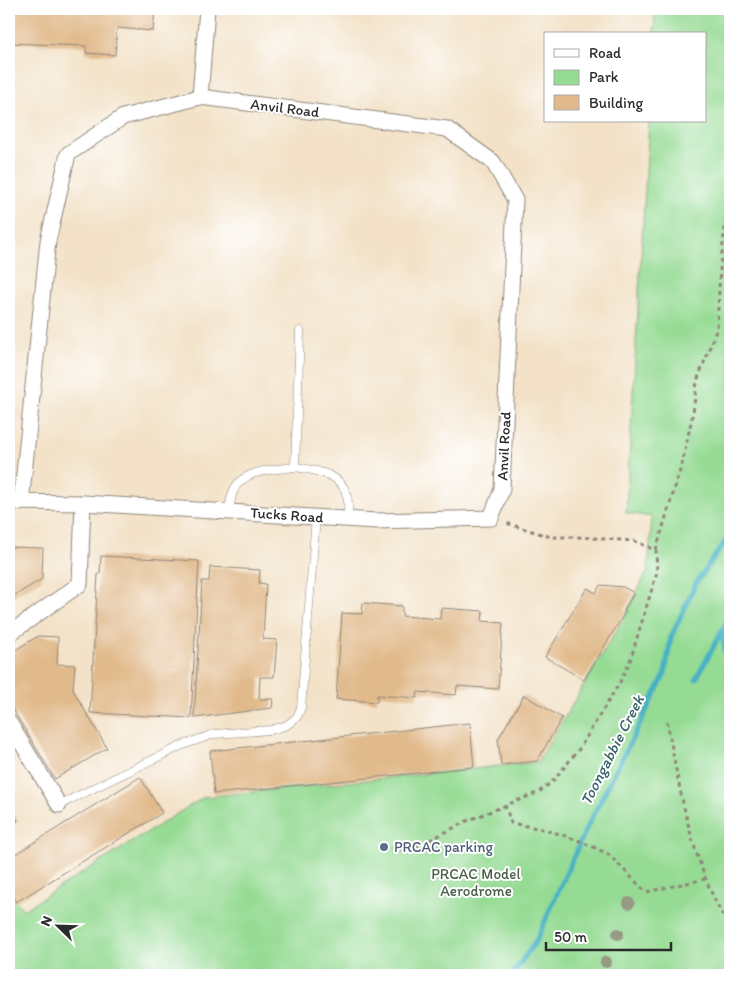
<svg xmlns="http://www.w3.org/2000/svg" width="739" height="984" font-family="Itim,sans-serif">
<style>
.green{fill:#96db94;stroke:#608360}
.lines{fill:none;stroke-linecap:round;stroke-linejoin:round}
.stream{stroke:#44b1c2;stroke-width:5}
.building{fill:#e1ba8b}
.service-casing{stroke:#8f867a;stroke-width:9}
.minor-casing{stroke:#8f867a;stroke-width:17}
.path{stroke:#8f867a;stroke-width:3;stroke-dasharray:4 4;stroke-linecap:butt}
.service{stroke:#fff;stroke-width:8}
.minor{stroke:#fff;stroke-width:15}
.tree{fill:#979a83}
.service-dot{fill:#5c6f8a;stroke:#fff;stroke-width:2}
.labels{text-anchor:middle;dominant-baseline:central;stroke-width:4;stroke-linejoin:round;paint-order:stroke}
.street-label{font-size:15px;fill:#2b2b2b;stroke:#fff}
.service-label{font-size:15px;fill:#4e5e75;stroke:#fff;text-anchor:start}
.park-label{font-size:15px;fill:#4b604a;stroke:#fff}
.water-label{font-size:16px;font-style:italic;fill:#356167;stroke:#fff}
</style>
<rect width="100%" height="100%" fill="#fff"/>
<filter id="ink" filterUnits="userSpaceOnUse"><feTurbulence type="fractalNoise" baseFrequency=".02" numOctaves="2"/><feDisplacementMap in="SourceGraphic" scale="10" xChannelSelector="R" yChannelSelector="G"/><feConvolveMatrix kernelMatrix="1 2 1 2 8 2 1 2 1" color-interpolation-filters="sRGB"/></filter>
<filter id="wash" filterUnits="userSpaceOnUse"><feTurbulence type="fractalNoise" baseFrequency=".0096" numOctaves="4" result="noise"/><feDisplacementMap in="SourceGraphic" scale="20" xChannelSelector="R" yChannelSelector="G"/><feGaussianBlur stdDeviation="1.12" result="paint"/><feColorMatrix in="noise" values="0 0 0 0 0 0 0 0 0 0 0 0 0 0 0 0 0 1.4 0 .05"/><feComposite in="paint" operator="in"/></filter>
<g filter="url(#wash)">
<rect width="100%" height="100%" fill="#f3e2c8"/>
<path class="green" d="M655 9H730V975H9V903L15 899 23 910 204 797 538 762 625 616 648 570 652 517 626 513 649 121H705V34H654Z"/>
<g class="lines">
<g class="stream">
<path d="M730 615 722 631 730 687"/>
<path d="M696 679 722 631"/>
<path d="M512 975 537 939 586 829 665 674 671 637 696 583 730 535"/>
</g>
</g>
<g id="blocks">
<g class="building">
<path d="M9 9H155L153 31 117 28 115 55 86 53V46L9 43Z"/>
<path d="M9 547 43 548 42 579 9 599Z"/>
<path d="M101 556 199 561 191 718 90 713 98 574H100Z"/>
<path d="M210 567 260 570 259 583 266 584 263 639 277 640 274 677H260L259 699H273L272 708 194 718 202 581H209Z"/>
<path d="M600 585 623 587 634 593 624 610 626 611 584 680 545 657 587 588 596 593Z"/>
<path d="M363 603 402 606V616L440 619 441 608 483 611 482 621 503 623 498 689 457 686 456 695 418 692 417 698 377 695V702L336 699 342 613 362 614Z"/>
<path d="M38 636 58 637 57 664 75 665 73 690 107 748 55 779 9 703V654Z"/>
<path d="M524 695 562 718 537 761 501 765 498 739Z"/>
<path d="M470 723 474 767 214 794 210 751Z"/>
<path d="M140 777 162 813 16 902 9 891V858Z"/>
<path d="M9 806 18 821 9 826Z"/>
</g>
</g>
</g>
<g filter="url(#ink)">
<use href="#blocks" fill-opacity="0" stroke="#8f867a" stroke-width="1"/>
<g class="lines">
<defs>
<g id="service">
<path d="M295 467C314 470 342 473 347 496 349 503 348 512 348 519"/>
<path d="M228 512C230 505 231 498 233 492 241 469 274 470 295 467L300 331"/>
<path d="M59 805 183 745 214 734 271 730 287 725 297 717 301 708 316 517"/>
</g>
<g id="minor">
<path d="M200 97 207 9"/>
<path d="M9 502 83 503 376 521 491 518 502 489 515 200 493 162 447 129 200 97 123 117 68 154 48 241 21 503"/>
<path d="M9 634 80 584 83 503"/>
<path d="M9 722 59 805"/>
</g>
</defs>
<use href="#service" class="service-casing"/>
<use href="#minor" class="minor-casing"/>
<g class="path">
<path d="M656 550 682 464 693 413 697 381 717 328 720 270 730 184"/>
<path d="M667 721C680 792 692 866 730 928"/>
<path d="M505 805 511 823 547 830 580 841 608 854 646 892 705 879"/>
<path d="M384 847 407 850 420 845 469 820 539 792 554 780 579 749 620 682 630 661 657 572 656 550 634 541 579 537H551L506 523"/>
</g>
<use href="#service" class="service"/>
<use href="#minor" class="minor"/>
</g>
<g class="tree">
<circle cx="629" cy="903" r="6"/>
<circle cx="618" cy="934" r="6"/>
<circle cx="606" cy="962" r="6"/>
</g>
</g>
<circle class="service-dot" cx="384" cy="847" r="5"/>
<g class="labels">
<g class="street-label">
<text transform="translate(285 108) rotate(7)">Anvil Road</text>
<text transform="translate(504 446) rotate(-87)">Anvil Road</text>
<text transform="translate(287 515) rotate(4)">Tucks Road</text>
</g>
<g class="service-label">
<text x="394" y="847">PRCAC parking</text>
</g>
<g class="park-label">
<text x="476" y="874">PRCAC Model<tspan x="476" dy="17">Aerodrome</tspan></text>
</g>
<g class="water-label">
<text transform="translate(612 750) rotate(-63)">Toongabbie Creek</text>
</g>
</g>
<rect width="739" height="984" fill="none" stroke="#fff" stroke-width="30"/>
<rect x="544" y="32" width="162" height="90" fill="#ffffff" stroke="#aaaaaa"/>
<rect x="554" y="49" width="25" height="8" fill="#ffffff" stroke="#aaaaaa"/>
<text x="589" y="58" font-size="15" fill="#2b2b2b">Road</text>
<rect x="554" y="70" width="25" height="15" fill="#96db94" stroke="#aaaaaa"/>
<text x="589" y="82" font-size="15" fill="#2b2b2b">Park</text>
<rect x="554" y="95" width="25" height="15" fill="#e1ba8b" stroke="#aaaaaa"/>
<text x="589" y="108" font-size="15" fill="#2b2b2b">Building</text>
<g transform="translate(58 926) rotate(293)" stroke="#ffffff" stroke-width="4" paint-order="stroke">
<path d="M0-4L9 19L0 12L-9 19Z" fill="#2b2b2b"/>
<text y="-8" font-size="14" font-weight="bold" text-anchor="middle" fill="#2b2b2b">N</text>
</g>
<path d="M546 942v8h125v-8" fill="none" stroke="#2b2b2b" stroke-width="2.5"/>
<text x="554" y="942" font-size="15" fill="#2b2b2b" stroke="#ffffff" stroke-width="4" paint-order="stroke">50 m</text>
</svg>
